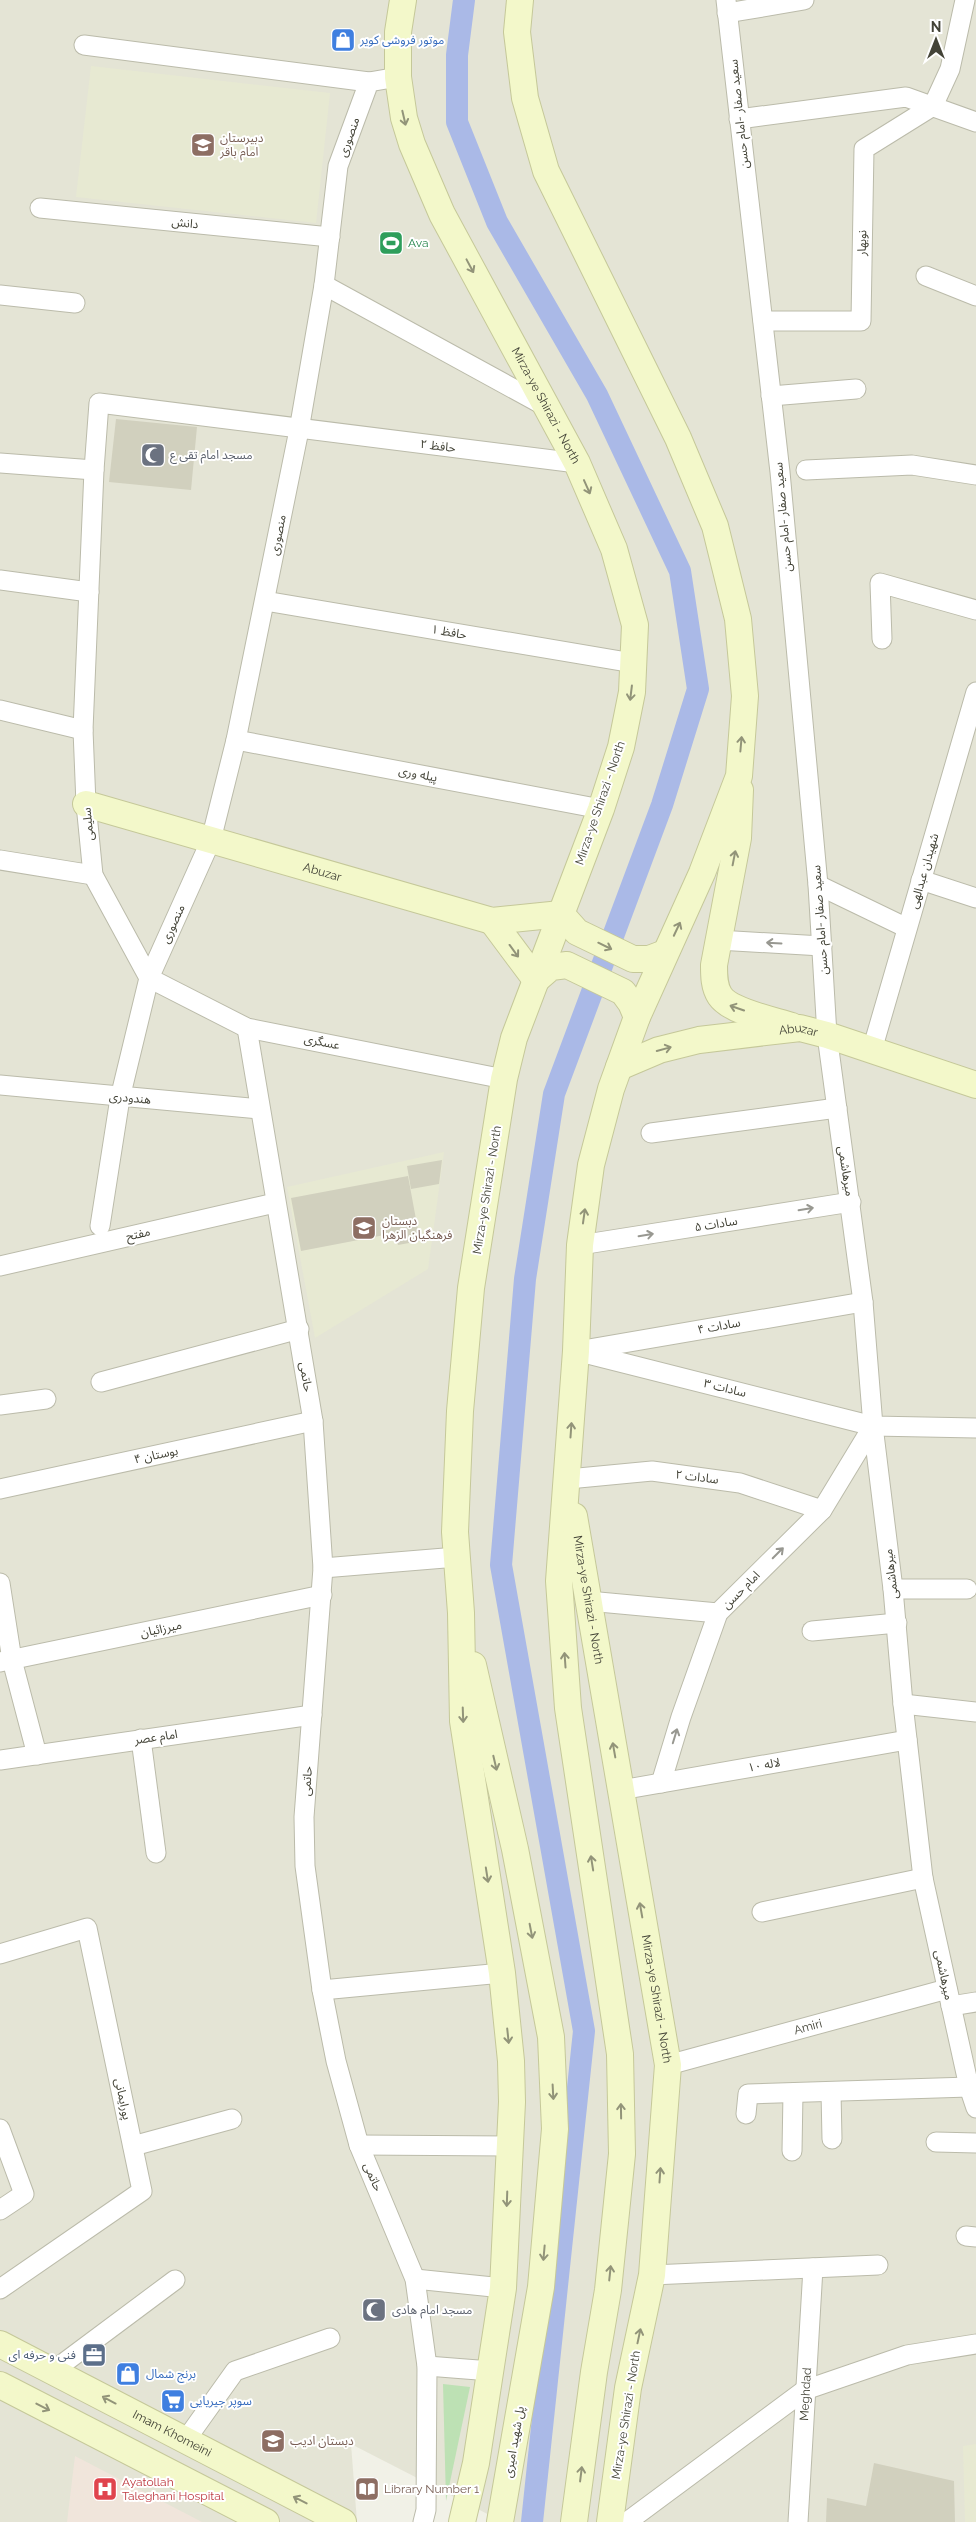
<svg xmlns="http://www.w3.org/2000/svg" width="976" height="2522" font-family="Raleway,'Noto Sans Arabic',sans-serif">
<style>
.residential{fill:#e4e4d5}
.education{fill:#e7e9d2}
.medical{fill:#f0e5db}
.green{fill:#bde1b4}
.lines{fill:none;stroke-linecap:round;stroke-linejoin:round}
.canal{stroke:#aab9e7;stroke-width:22}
.building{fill:#d1d0be}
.street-casing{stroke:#bba;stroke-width:21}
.secondary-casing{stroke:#c5c899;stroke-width:28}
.street{stroke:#fff;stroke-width:19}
.secondary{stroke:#f3f8ca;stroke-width:26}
.oneway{stroke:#929479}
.oneway2{stroke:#989891}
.labels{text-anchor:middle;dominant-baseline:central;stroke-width:4;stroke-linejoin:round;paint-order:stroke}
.shop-label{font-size:12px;fill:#366cbe;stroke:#fff;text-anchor:start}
.street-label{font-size:12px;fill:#434337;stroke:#fff}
.education-label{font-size:12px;fill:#785e54;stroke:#fff;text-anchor:start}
.leisure-label{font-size:12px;fill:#27864d;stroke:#fff;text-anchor:start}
.worship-label{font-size:12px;fill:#5b616d;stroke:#fff;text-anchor:start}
.service-label{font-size:12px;fill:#4e5e75;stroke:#fff;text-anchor:end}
.health-label{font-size:12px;fill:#be3a42;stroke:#fff;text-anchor:start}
</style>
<rect width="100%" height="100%" fill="#f1f1e7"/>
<path class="residential" d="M0 0H976V2522H503L351 2444 357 2522H0Z"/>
<g class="education">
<path d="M91 66 330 93 316 223 76 197Z"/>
<path d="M444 1152 428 1269 315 1338 287 1187Z"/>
<path d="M976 2444V2522H965L963 2446Z"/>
</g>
<path class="medical" d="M75 2456 202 2522H67Z"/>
<path class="green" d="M443 2384 470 2387 446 2501Z"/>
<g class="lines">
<path class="canal" d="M464 0 457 55V122L497 222 597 395 680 571 698 689 662 805 554 1094 525 1279 501 1565 584 2031 532 2522"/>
</g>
<g class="building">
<path d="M116 419 197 427 191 490 109 482Z"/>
<path d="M442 1160 439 1184 411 1189 407 1166Z"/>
<path d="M408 1176 420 1241 398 1245 395 1233 301 1251 291 1198Z"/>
<path d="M874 2463 954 2481 955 2522H826L827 2498 866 2506Z"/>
</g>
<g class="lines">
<defs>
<g id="street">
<path d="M726 0 780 472 818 885 827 1035 863 1302 873 1426 893 1589 903 1704 923 1878 969 2087 976 2108"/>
<path d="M727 13 804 0"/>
<path d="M84 45 369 82"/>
<path d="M398 77 369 82 338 166 324 285 299 430 236 740 211 840 149 978 247 1028 504 1079"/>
<path d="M739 119 906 97 976 122"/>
<path d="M40 208 330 237"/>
<path d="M926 276 976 296"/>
<path d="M324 285 545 406"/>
<path d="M0 295 75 303"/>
<path d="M763 321H861L864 149 933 106 950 69 965 0"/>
<path d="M771 396 856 389"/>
<path d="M0 463 94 470"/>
<path d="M806 470 912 465 976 475"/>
<path d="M0 580 89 592"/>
<path d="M265 601 633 663"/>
<path d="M882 639 880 583 976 610"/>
<path d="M0 710 83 730"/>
<path d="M236 740 601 809"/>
<path d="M0 860 93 875"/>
<path d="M921 880 976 898"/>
<path d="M818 885 907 928"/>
<path d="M718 940 822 946"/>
<path d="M247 1028 313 1421 323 1568 304 1817 305 1866 322 1990 336 2061 359 2145 415 2279 427 2366 426 2510 423 2522"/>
<path d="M872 1050 976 692"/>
<path d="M0 1085 260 1109"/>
<path d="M651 1133 837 1108"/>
<path d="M100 1226 120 1098 149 978 93 875 86 804 83 730 94 470 99 403 577 463"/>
<path d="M580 1245 851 1202"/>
<path d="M0 1266 275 1203"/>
<path d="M583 1350 863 1302"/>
<path d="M576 1351 873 1426 976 1428"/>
<path d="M101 1382 299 1329"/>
<path d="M0 1405 46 1399"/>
<path d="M568 1479 652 1471 740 1483 822 1510"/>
<path d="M0 1489 313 1421"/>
<path d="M323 1568 457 1557"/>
<path d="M0 1583 12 1660 37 1755"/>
<path d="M893 1589H967"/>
<path d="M588 1601 718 1613"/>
<path d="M812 1631 897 1623"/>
<path d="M0 1662 322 1595"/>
<path d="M903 1704 976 1712"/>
<path d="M141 1739 156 1853"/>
<path d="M0 1760 312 1715"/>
<path d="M661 1783 681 1717 718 1613 822 1510 873 1426"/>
<path d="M621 1790 907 1740"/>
<path d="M762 1912 923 1878"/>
<path d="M0 1954 87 1928 142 2191 0 2289"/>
<path d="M322 1990 502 1973"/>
<path d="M951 2006 976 2002"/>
<path id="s1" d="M668 2065 947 1989"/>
<path d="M831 2092 832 2139"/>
<path d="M746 2114 748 2094 969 2087"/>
<path d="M0 2129 24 2194 0 2210"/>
<path d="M936 2142 976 2143"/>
<path d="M359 2145 509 2146"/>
<path d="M133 2146 232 2119"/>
<path d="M792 2151 793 2093"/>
<path d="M966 2236 976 2237"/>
<path d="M652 2275 878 2265"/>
<path d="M415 2279 503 2288"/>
<path d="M427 2366 491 2371"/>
<path d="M53 2371 175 2280"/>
<path d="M185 2441 235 2371 330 2338"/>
<path d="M627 2522 805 2390 907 2355 976 2344"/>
<path id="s2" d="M798 2522 813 2268"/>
</g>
<g id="secondary">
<path id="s3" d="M403 0 398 32V77L404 118 412 144 442 214 577 463 614 549 635 625 632 692 621 747 601 809 514 1038 504 1079 471 1288 460 1411 455 1532 461 1613 463 1721 502 1973 511 2061 512 2102 503 2288 476 2463 462 2522"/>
<path d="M520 0 517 32 525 98 546 171 678 438 715 526 738 619 745 696 739 776 702 873 637 1017 611 1089 591 1165 580 1245 576 1351 559 1581 568 1708 620 2054 622 2154 608 2290 594 2372 574 2522"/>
<path d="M740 790 738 838 714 965C714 976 714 987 720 996 731 1012 773 1020 792 1026"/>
<path id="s4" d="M86 804 492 921 561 914 577 932 633 959H649L665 953"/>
<path d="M492 921 536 980 551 967 567 965 623 992 631 1003 637 1017"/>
<path id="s5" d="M619 1067 659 1050 699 1040 800 1028 827 1035 976 1085"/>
<path id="s6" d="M574 1516 668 2065 652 2275 628 2388 610 2522"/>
<path d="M473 1665 515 1849 551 2037 555 2129 541 2287 500 2522"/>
<path id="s7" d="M0 2344 343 2522"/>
<path d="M0 2385 266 2522"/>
</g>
</defs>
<use href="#street" class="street-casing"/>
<use href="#secondary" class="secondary-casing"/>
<use href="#street" class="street"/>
<use href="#secondary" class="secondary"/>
</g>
<defs><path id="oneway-shaft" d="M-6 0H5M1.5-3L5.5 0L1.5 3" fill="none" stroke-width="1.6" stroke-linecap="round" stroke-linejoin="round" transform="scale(1.25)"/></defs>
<g class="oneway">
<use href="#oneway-shaft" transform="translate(404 118) rotate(77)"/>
<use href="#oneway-shaft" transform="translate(470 266) rotate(62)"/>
<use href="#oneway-shaft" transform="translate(587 487) rotate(66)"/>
<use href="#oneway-shaft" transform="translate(631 693) rotate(97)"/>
<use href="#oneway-shaft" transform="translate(741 744) rotate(-85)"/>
<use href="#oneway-shaft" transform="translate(734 858) rotate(-79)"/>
<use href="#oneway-shaft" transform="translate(677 929) rotate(-65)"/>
<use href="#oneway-shaft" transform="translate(605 946) rotate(26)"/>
<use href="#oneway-shaft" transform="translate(514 951) rotate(54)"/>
<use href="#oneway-shaft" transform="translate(737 1008) rotate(-161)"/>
<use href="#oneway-shaft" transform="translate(664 1049) rotate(-15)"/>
<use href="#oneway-shaft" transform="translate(584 1216) rotate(-82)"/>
<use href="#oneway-shaft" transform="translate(571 1430) rotate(-86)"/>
<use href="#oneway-shaft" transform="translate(565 1660) rotate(-94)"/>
<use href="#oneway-shaft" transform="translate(463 1715) rotate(88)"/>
<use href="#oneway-shaft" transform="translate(614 1750) rotate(-100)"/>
<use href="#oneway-shaft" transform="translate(495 1763) rotate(77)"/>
<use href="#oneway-shaft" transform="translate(592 1863) rotate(-99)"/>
<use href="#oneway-shaft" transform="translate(487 1875) rotate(81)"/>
<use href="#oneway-shaft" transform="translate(641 1910) rotate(-100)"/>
<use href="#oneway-shaft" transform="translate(531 1931) rotate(79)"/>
<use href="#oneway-shaft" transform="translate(508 2036) rotate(84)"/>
<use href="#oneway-shaft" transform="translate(553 2092) rotate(87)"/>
<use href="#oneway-shaft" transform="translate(621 2111) rotate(-91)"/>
<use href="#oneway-shaft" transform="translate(660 2175) rotate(-86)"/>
<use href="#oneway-shaft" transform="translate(507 2199) rotate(92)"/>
<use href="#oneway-shaft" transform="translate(544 2253) rotate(95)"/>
<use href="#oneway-shaft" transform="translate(610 2273) rotate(-84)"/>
<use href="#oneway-shaft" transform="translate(639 2336) rotate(-78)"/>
<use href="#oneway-shaft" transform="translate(109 2400) rotate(-152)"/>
<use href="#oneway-shaft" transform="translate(43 2407) rotate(27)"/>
<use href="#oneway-shaft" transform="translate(581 2474) rotate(-83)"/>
<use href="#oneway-shaft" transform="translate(300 2500) rotate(-153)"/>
</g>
<g class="oneway2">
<use href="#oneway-shaft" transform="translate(774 943) rotate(-177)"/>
<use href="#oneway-shaft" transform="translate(806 1209) rotate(-9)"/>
<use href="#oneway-shaft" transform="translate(646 1235) rotate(-9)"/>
<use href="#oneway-shaft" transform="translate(778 1553) rotate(-45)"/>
<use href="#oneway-shaft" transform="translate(675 1736) rotate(-73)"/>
</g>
<defs>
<symbol id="shop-square" viewBox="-11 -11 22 22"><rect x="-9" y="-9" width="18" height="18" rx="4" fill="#3f7fe0" stroke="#fff"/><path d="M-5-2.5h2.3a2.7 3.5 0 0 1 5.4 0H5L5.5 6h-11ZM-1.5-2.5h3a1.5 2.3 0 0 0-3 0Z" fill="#fff"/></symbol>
<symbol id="school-square" viewBox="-11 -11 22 22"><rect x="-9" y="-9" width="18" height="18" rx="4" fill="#8d6e63" stroke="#fff"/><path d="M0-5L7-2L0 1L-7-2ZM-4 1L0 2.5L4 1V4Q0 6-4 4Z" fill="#fff"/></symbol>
<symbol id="stadium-square" viewBox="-11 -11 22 22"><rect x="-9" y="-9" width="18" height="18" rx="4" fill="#2e9e5b" stroke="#fff"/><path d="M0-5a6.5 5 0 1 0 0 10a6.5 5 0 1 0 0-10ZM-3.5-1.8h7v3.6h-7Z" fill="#fff"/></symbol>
<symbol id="mosque-square" viewBox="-11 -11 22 22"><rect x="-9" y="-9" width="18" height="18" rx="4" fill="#6b7280" stroke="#fff"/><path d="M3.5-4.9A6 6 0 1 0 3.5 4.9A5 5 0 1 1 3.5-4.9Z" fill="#fff"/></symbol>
<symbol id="office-square" viewBox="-11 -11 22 22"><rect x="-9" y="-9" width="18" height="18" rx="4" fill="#5c6f8a" stroke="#fff"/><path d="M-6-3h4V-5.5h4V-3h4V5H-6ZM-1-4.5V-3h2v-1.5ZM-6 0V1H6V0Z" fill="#fff"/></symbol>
<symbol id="supermarket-square" viewBox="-11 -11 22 22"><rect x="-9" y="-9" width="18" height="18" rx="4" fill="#3f7fe0" stroke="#fff"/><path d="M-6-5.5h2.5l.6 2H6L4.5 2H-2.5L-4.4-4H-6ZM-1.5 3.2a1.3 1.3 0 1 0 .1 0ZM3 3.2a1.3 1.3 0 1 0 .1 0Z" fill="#fff"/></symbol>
<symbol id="hospital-square" viewBox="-11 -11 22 22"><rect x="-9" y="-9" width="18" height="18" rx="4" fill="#e0444e" stroke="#fff"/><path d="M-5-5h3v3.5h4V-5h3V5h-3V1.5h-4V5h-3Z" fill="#fff"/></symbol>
<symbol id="library-square" viewBox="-11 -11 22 22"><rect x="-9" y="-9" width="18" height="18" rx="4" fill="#8d6e63" stroke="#fff"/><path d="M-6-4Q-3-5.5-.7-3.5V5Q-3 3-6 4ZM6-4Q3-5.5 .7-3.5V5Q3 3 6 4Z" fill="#fff"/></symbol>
</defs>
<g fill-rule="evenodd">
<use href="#shop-square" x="329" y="26" width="28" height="28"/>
<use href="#school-square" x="189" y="131" width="28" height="28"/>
<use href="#stadium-square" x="377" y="229" width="28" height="28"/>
<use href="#mosque-square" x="139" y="441" width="28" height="28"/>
<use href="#school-square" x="350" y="1214" width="28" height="28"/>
<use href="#mosque-square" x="360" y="2296" width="28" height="28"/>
<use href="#office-square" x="80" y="2341" width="28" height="28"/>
<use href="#shop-square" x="114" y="2360" width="28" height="28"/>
<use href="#supermarket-square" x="159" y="2387" width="28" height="28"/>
<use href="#school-square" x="259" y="2427" width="28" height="28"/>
<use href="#hospital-square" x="91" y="2475" width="28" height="28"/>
<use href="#library-square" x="353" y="2475" width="28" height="28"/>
</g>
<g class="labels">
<g class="shop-label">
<text x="360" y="40">موتور فروشی کویر</text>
<text x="146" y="2374">برنج شمال</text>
<text x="190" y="2401">سوپر جیریایی</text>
</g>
<g class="street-label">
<text transform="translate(739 114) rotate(-96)">سعید صفار -امام حسن</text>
<text transform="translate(349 137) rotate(-70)">منصوری</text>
<text transform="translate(185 223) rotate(6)">دانش</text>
<text transform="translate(862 243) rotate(-89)">نوبهار</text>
<text stroke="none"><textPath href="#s3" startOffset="440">Mirza-ye Shirazi - North</textPath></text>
<text transform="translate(438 446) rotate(7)">حافظ ۲</text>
<text transform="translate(783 517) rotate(-95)">سعید صفار -امام حسن</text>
<text transform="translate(278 535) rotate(-79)">منصوری</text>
<text transform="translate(449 632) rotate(10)">حافظ ۱</text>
<text transform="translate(418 774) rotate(11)">پیله وری</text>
<text transform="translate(600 803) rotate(-71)">Mirza-ye Shirazi - North</text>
<text transform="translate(88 824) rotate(-95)">سلیمی</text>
<text transform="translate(924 871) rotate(-74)">شهیدان عبدالهی</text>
<text stroke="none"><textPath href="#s4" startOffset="246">Abuzar</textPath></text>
<text transform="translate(820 920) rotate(-94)">سعید صفار -امام حسن</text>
<text transform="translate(173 924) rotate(-66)">منصوری</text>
<text stroke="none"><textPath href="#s5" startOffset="185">Abuzar</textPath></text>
<text transform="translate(322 1042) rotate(11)">عسگری</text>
<text transform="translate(130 1098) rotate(5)">هندودری</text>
<text transform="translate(846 1171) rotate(81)">میرهاشمی</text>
<text transform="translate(487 1190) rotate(-81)">Mirza-ye Shirazi - North</text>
<text transform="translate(716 1224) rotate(-9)">سادات ۵</text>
<text transform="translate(138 1234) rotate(-13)">مفتح</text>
<text transform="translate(719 1326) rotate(-10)">سادات ۴</text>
<text transform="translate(306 1377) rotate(81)">حاتمی</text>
<text transform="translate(725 1388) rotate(14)">سادات ۳</text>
<text transform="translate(156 1455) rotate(-12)">بوستان ۴</text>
<text transform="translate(697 1477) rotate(7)">سادات ۲</text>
<text transform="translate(891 1574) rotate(-97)">میرهاشمی</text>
<text transform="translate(741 1590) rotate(-45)">امام حسن</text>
<text stroke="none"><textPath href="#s6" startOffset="85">Mirza-ye Shirazi - North</textPath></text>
<text transform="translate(161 1629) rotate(-12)">میرزائیان</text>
<text transform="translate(156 1737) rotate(-8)">امام عصر</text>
<text transform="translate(764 1765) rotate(-10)">لاله ۱۰</text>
<text transform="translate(307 1781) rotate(-86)">حاتمی</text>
<text transform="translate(944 1975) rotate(78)">میرهاشمی</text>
<text stroke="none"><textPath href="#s6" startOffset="490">Mirza-ye Shirazi - North</textPath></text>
<text stroke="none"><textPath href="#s1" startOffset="145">Amiri</textPath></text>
<text transform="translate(123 2099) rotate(78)">پورایمانی</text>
<text transform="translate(373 2177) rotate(67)">حاتمی</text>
<text stroke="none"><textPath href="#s2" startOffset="128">Meghdad</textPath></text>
<text transform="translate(626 2415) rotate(-81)">Mirza-ye Shirazi - North</text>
<text stroke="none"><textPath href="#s7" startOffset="194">Imam Khomeini</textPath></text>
<text transform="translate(514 2442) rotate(-80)">پل شهید امیری</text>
</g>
<g class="education-label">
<text x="220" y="138">دبیرستان<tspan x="220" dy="14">امام باقر</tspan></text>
<text x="382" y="1221">دبستان<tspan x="382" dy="14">فرهنگیان الزهرا</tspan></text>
<text x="290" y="2441">دبستان ادیب</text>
<text x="384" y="2489">Library Number 1</text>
</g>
<g class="leisure-label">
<text x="408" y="243">Ava</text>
</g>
<g class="worship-label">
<text x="170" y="455">مسجد امام تقی ع</text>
<text x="392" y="2310">مسجد امام هادی</text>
</g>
<g class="service-label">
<text x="76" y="2355">فنی و حرفه ای</text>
</g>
<g class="health-label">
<text x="122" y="2482">Ayatollah<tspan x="122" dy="14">Taleghani Hospital</tspan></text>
</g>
</g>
<g transform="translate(936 40)" stroke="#ffffff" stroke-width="4" paint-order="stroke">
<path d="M0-4L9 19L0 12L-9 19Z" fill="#434337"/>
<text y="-8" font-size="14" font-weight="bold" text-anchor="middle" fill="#434337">N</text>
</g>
</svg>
